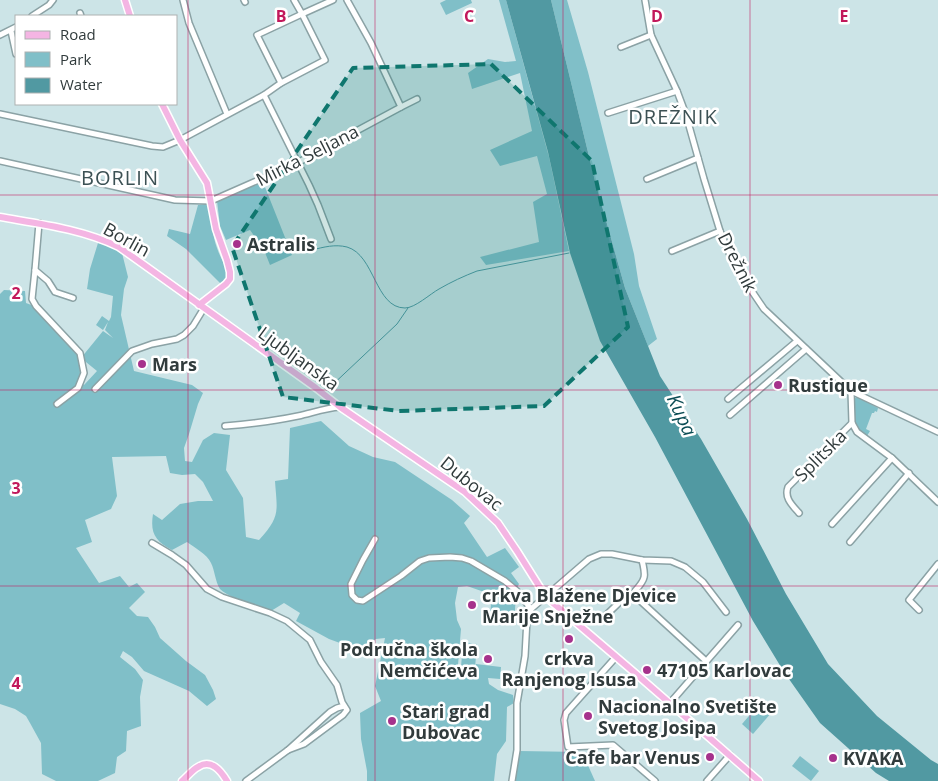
<svg xmlns="http://www.w3.org/2000/svg" width="938" height="781" font-family="'Open Sans',sans-serif">
<style>
.green{fill:#80bfc8}
.water{fill:#5199a2}
.lines{fill:none;stroke-linecap:round;stroke-linejoin:round}
.stream{stroke:#5199a2;stroke-width:1}
.minor-casing{stroke:#8ba2a5;stroke-width:8}
.major-casing{stroke:#fff;stroke-width:9}
.minor{stroke:#fff;stroke-width:5}
.major{stroke:#f4b5e3;stroke-width:6}
.marked{fill:#0f766e;fill-opacity:0.2;stroke:#0f766e;stroke-width:4;stroke-dasharray:10 6;stroke-linejoin:round}
.grid{fill:none;stroke:#c2185b;stroke-width:1;stroke-opacity:0.55}
.poi-dot{fill:#a6328c;stroke:#fff;stroke-width:2}
.labels{text-anchor:middle;dominant-baseline:central;stroke-width:5;stroke-linejoin:round;paint-order:stroke}
.street-label{font-size:18px;fill:#313b3c;stroke:#fff}
.poi-label{font-size:18px;font-weight:bold;fill:#313b3c;stroke:#fff;text-anchor:start}
.water-label{font-size:19px;font-style:italic;fill:#0c4d55;stroke:#fff}
.quarter-label{font-size:20px;letter-spacing:1px;fill:#3c5154;stroke:#fff}
.grid-label{font-size:16px;text-anchor:middle;font-weight:bold;fill:#c2185b;stroke:#fff;stroke-width:5;stroke-linejoin:round;paint-order:stroke}
</style>
<rect width="100%" height="100%" fill="#cce4e7"/>
<g class="green">
<path d="M446 0H471L472 3 446 15 440 3Z"/>
<path d="M499 0H506L549 157 569 251 486 265 480 257 539 242 533 202 547 194 537 156 500 166 490 150 532 131 520 73 472 89 468 73 488 59 505 62 516 61Z"/>
<path d="M551 0H567L588 72 634 254 639 286 657 339 648 346 625 288 595 181Z"/>
<path d="M263 182 292 255 270 265 264 250 250 230 226 240 220 226 217 201Z"/>
<path d="M208 204C211 218 212 234 217 248 221 260 227 265 226 279L221 284 186 249 167 236 169 229 190 234 198 205Z"/>
<path d="M98 243 108 245 122 253 128 277 124 289 121 315 134 371 192 385 203 393 198 404 189 434 184 448 185 461 192 462 203 440 214 433 230 435 226 470 243 498 246 537 259 540C281 516 277 511 275 481L288 479 290 428 321 421 349 446 373 457 395 462 452 500 470 516 464 523 487 557 505 548 519 567 511 573 519 584 514 594 516 596 514 623 490 621 491 603 490 594 467 586 458 587 455 603 457 620 461 629 458 665 460 668 474 670V677L475 678 476 664 501 667 500 679 488 678 489 684 498 690 513 695 514 703 507 707 506 741 497 754 494 781H367V771L361 739 360 713 381 701 375 686 385 638 376 639 363 647 348 646 329 639 296 621 300 613 284 603 271 611C259 606 228 598 220 589 215 581 215 571 211 563 207 554 195 548 187 542L172 550C155 541 150 533 153 514L162 520 180 504 198 501H213L203 482 195 474 182 475 170 473 166 456 112 457 117 496 111 509 85 520 92 542 76 548 99 583 120 576 129 587 137 583 145 592 129 608 137 616 148 617 155 627 160 638 186 661 205 675 213 690 216 699 207 706 189 691 144 671 132 657 123 651 120 657 135 669 143 680 140 697 141 726 127 731 126 751 117 757 115 773 98 781H56L42 774 41 743 30 723 26 716 15 709 0 704V294L4 290 25 291 26 303 34 306 52 328 62 334 78 355 83 372 81 382 84 385 97 371 81 358 103 331 113 338 105 330 108 322 103 330 96 325 102 316 109 321 111 317 113 296 87 289 90 269Z"/>
<path d="M857 397 878 408 877 412 875 411 874 413H872L866 429 870 431 867 436C864 432 862 434 858 429 852 421 854 408 854 399Z"/>
<path d="M463 642 477 644 475 668 461 667Z"/>
<path d="M761 702 772 712 753 734 742 724Z"/>
<path d="M519 751 582 752 595 781H515Z"/>
<path d="M800 756 819 771 811 781 792 766Z"/>
</g>
<path class="water" d="M506 0H551L595 181 625 288 660 376 701 439 747 519 786 594 828 664 877 716 931 760 938 764V781H889L876 773 820 723 784 672 753 621 655 437 600 341 570 253 548 152Z"/>
<g class="lines">
<g class="stream">
<path d="M312 250C324 247 335 244 347 247 375 255 375 308 405 308 415 308 430 294 439 289 451 282 464 276 477 271L569 253"/>
<path d="M327 390 397 324 408 308"/>
</g>
<defs>
<g id="minor">
<path d="M183 0 189 23 227 114"/>
<path d="M244 0 245 2"/>
<path d="M645 0 651 35 677 91 686 115 704 179 720 231 728 251 745 281 764 309 851 391 938 432"/>
<path d="M80 13 81 16"/>
<path d="M32 16 49 5 53 0"/>
<path d="M11 31 16 54"/>
<path d="M0 35 16 27"/>
<path d="M621 47 651 35"/>
<path d="M281 83 257 35 302 14 294 0"/>
<path d="M264 95 309 185 318 205 331 239"/>
<path d="M401 107 417 99"/>
<path d="M608 113 677 91"/>
<path d="M0 114 152 146 163 147 180 140 264 95 281 83 325 60 302 14 333 0"/>
<path d="M0 161 175 200 211 201 297 163 401 107 371 43 347 0"/>
<path d="M647 179 698 158"/>
<path d="M39 223 35 270 48 281 55 292 73 298"/>
<path d="M672 251 720 231"/>
<path d="M35 270 32 299 36 306 80 353 84 373 78 388 57 404"/>
<path d="M95 389 132 351 152 344 177 339 184 335 193 326 204 308"/>
<path d="M851 391 852 423 857 432 892 458 938 502"/>
<path d="M728 399 797 341"/>
<path d="M730 415 806 349"/>
<path d="M225 426C250 424 274 421 298 416 312 413 325 408 340 407"/>
<path d="M799 513C792 505 784 498 788 487L852 423"/>
<path d="M832 524 892 458"/>
<path d="M375 539 363 560 351 584 352 595 357 600 363 601 401 576 420 561 429 558 450 557 462 558 471 561 505 581 517 591 531 609"/>
<path d="M850 542 909 473"/>
<path d="M152 543 172 555 186 565 207 589 222 597 270 613 287 621 310 640 321 662 337 685 342 702 347 710 343 715 304 744 288 750"/>
<path d="M642 560C646 576 646 579 635 591L636 597 706 661"/>
<path d="M919 610 909 600 938 564"/>
<path d="M601 620 626 596 636 597"/>
<path d="M616 657 566 713 564 720 568 747 613 745 655 781"/>
<path d="M670 703 738 625"/>
<path d="M246 781 288 750 330 712 337 708 344 706"/>
<path d="M512 781 517 750V703L525 656 527 619 531 609 589 559 601 554H612L642 560 671 561 685 567 703 582 726 612"/>
<path d="M707 781 730 755"/>
</g>
<g id="major">
<path d="M125 0 130 16"/>
<path d="M162 104 180 140 207 183 216 229 227 260 230 272V279L226 284 199 305"/>
<path d="M0 217C40 224 82 229 119 247L316 388 340 407 465 492 498 523 517 551 546 597 635 673 759 781"/>
<path d="M182 781C187 777 192 770 198 767 211 758 221 771 227 781"/>
</g>
</defs>
<use href="#minor" class="minor-casing"/>
<use href="#major" class="major-casing"/>
<use href="#minor" class="minor"/>
<use href="#major" class="major"/>
</g>
<path class="marked" d="M491 64 592 161 628 327 544 406 399 411 283 397 232 247 353 68Z"/>
<path class="grid" d="M188 0V781M375 0V781M563 0V781M750 0V781M0 195H938M0 390H938M0 586H938"/>
<g class="poi-dot">
<circle cx="237" cy="244" r="5"/>
<circle cx="142" cy="364" r="5"/>
<circle cx="778" cy="385" r="5"/>
<circle cx="472" cy="605" r="5"/>
<circle cx="569" cy="639" r="5"/>
<circle cx="488" cy="659" r="5"/>
<circle cx="647" cy="670" r="5"/>
<circle cx="588" cy="716" r="5"/>
<circle cx="392" cy="721" r="5"/>
<circle cx="710" cy="757" r="5"/>
<circle cx="833" cy="758" r="5"/>
</g>
<g class="labels">
<g class="street-label">
<text transform="translate(307 155) rotate(-27)">Mirka Seljana</text>
<text transform="translate(127 239) rotate(29)">Borlin</text>
<text transform="translate(738 262) rotate(63)">Drežnik</text>
<text transform="translate(299 358) rotate(36)">Ljubljanska</text>
<text transform="translate(820 455) rotate(-45)">Splitska</text>
<text transform="translate(472 483) rotate(39)">Dubovac</text>
</g>
<g class="poi-label">
<text x="247" y="244">Astralis</text>
<text x="152" y="364">Mars</text>
<text x="788" y="385">Rustique</text>
<text x="482" y="595">crkva Blažene Djevice<tspan x="482" dy="21">Marije Snježne</tspan></text>
<text x="478" y="649" text-anchor="end">Područna škola<tspan x="478" dy="21">Nemčićeva</tspan></text>
<text x="569" y="658" text-anchor="middle">crkva<tspan x="569" dy="21">Ranjenog Isusa</tspan></text>
<text x="657" y="670">47105 Karlovac</text>
<text x="598" y="706">Nacionalno Svetište<tspan x="598" dy="21">Svetog Josipa</tspan></text>
<text x="402" y="711">Stari grad<tspan x="402" dy="21">Dubovac</tspan></text>
<text x="700" y="757" text-anchor="end">Cafe bar Venus</text>
<text x="843" y="758">KVAKA</text>
</g>
<g class="water-label">
<text transform="translate(682 415) rotate(65)">Kupa</text>
</g>
<g class="quarter-label">
<text x="673" y="116">DREŽNIK</text>
<text x="120" y="177">BORLIN</text>
</g>
</g>
<g class="grid-label">
<text x="281" y="22">B</text>
<text x="469" y="22">C</text>
<text x="657" y="22">D</text>
<text x="844" y="22">E</text>
<text x="16" y="299">2</text>
<text x="16" y="494">3</text>
<text x="16" y="689">4</text>
</g>
<rect x="15" y="15" width="162" height="90" fill="#ffffff" stroke="#adb1b1"/>
<rect x="25" y="31" width="25" height="8" fill="#f4b5e3" stroke="#adb1b1"/>
<text x="60" y="40" font-size="15" fill="#313b3c">Road</text>
<rect x="25" y="52" width="25" height="15" fill="#80bfc8" stroke="#adb1b1"/>
<text x="60" y="65" font-size="15" fill="#313b3c">Park</text>
<rect x="25" y="78" width="25" height="15" fill="#5199a2" stroke="#adb1b1"/>
<text x="60" y="90" font-size="15" fill="#313b3c">Water</text>
</svg>
